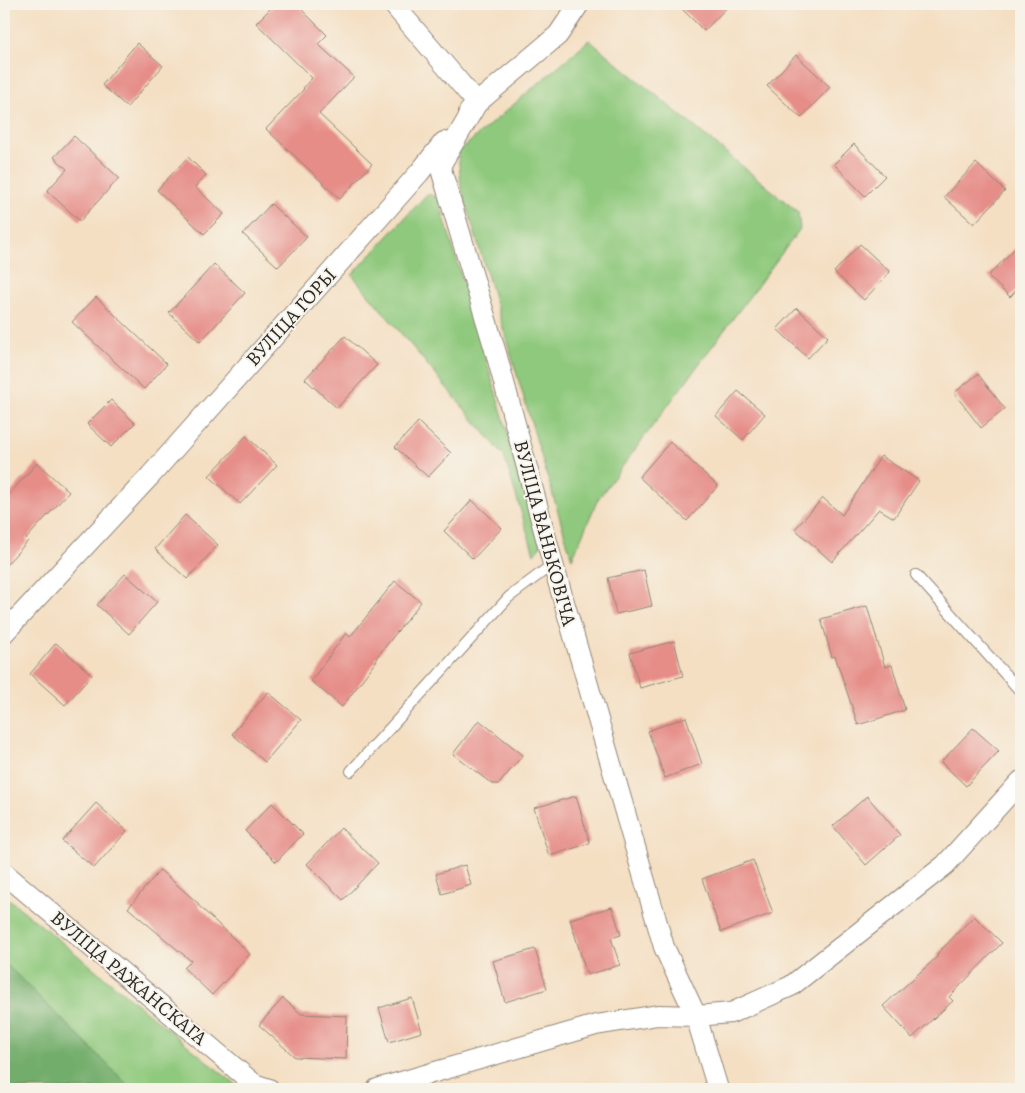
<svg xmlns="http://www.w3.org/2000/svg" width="1025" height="1093" font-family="Alegreya,serif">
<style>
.green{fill:#8fc97d;stroke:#5d7a54}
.forest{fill:#73ad6c;stroke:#4f6c4c}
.building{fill:#e68d88}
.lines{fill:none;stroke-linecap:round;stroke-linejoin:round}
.lane-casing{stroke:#908577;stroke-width:12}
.street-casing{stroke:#908577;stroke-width:22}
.lane{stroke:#fff;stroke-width:10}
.street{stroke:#fff;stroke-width:20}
.labels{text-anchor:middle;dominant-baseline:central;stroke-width:4;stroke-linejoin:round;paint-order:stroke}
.street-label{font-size:20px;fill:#2b2b2b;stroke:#f7f3e8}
</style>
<rect width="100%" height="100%" fill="#f7f3e8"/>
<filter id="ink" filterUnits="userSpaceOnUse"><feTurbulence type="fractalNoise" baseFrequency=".02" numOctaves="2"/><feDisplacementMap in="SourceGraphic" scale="10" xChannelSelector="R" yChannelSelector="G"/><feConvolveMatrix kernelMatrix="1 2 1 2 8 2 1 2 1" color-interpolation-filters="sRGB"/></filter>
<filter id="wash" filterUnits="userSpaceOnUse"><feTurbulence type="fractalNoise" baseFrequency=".0096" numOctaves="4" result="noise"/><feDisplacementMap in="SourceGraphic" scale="20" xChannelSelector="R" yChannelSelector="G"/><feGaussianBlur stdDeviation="1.12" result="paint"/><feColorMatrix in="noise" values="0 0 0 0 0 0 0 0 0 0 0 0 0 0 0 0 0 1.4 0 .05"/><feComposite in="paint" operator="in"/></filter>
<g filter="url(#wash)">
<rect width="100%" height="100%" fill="#f4dfc3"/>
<g class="green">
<path d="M589 40 798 212 800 229 598 499 572 559 461 187 458 152Z"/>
<path d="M427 194 438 197 541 545 534 554 504 456 352 275Z"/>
<path d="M4 895 241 1089H4Z"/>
</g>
<path class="forest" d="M4 962 132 1089H4Z"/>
<g id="blocks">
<g class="building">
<path d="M275 4H296L327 35 318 44 354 77 319 114 372 164 340 199 266 129 304 89 303 88 312 78 256 23Z"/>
<path d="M677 4H730L704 31Z"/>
<path d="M137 43 163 66 127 107 102 85Z"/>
<path d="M796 55 830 87 801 118 767 86Z"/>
<path d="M74 136 119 178 80 221 47 191 67 169 54 157Z"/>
<path d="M854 144 885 176 865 196 834 164Z"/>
<path d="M188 157 206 175 195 187 224 214 204 234 157 190Z"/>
<path d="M976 163 1005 191 974 224 944 197Z"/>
<path d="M271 204 307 237 278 267 243 234Z"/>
<path d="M1021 242V285L1010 297 988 276Z"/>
<path d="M860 244 890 272 864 300 834 272Z"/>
<path d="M214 264 245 293 200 342 169 313Z"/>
<path d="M96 297 167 364 144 389 72 322Z"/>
<path d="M797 308 828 337 808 358 777 329Z"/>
<path d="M345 336 377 365 337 408 305 379Z"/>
<path d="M978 374 1005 409 981 428 954 393Z"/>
<path d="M738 391 765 414 743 440 716 416Z"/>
<path d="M111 400 135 423 111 447 87 424Z"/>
<path d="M418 422 451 453 428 477 395 447Z"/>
<path d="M246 436 277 465 240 504 209 476Z"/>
<path d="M670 442 718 486 687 521 639 477Z"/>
<path d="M881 456 919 481 894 518 879 509 832 562 795 529 823 498 842 515Z"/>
<path d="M37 463 69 492 26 539 28 541 4 567V500Z"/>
<path d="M472 500 502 528 473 559 444 531Z"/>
<path d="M185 515 218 545 187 579 155 549Z"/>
<path d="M644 570 652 606 616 614 608 578Z"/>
<path d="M125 574 157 602 129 634 97 605Z"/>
<path d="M395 581 421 602 376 658 377 660 342 707 311 681 346 633 350 637Z"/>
<path d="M867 606 885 667 892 665 905 710 858 725 835 656 832 657 821 619Z"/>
<path d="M674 641 683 676 640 688 630 653Z"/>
<path d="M56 643 92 675 65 705 30 674Z"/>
<path d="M268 692 301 720 265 762 232 734Z"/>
<path d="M686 717 702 764 665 778 648 731Z"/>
<path d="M479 720 523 755 499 784H492L453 754Z"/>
<path d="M973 728 999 751 966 786 941 762Z"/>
<path d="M576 796 590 843 549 856 534 808Z"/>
<path d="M867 796 900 835 866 865 833 826Z"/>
<path d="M96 803 127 831 94 868 62 841Z"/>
<path d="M272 803 303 834 276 862 245 831Z"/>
<path d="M341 828 378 863 343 900 307 864Z"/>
<path d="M753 860 773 913 721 932 702 879Z"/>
<path d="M465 865 471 885 442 894 436 874Z"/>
<path d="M160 870 199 904 198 905 250 954 212 995 184 968 191 961 128 908Z"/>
<path d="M612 907 621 935 611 938 620 965 587 975 570 919Z"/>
<path d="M974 916 1002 943 949 997 953 1001 912 1038 883 1006 938 956 937 954Z"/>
<path d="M535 949 547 989 505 1002 493 961Z"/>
<path d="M283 998 301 1014 347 1016 346 1059 295 1057 259 1025Z"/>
<path d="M412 998 422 1032 389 1042 379 1008Z"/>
</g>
</g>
</g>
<g filter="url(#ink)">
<use href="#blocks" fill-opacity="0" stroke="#908577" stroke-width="1"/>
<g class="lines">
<defs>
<g id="lane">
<path d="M916 575 1021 692"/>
<path d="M351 771 509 597 553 564"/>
</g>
<g id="street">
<path d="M393 4 477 103 440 166 496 353 553 564 664 947 696 1016 718 1089"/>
<path d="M469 112 477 103 558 35 579 4"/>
<path d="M4 633 150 476 419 173 444 142"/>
<path d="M4 873 254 1084 269 1089"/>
<path d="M377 1089 596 1025 658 1015 696 1016 731 1013 791 986 945 865 1021 781"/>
</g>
</defs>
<use href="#lane" class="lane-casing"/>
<use href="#street" class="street-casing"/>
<use href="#lane" class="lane"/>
<use href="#street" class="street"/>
</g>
</g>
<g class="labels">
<g class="street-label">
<text transform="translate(291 317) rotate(-48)">ВУЛІЦА ГОРЫ</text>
<text transform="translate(545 533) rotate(75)">ВУЛІЦА ВАНЬКОВІЧА</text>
<text transform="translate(129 978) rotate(40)">ВУЛІЦА РАЖАНСКАГА</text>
</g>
</g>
<rect width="1025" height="1093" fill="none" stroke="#f7f3e8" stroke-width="20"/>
</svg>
